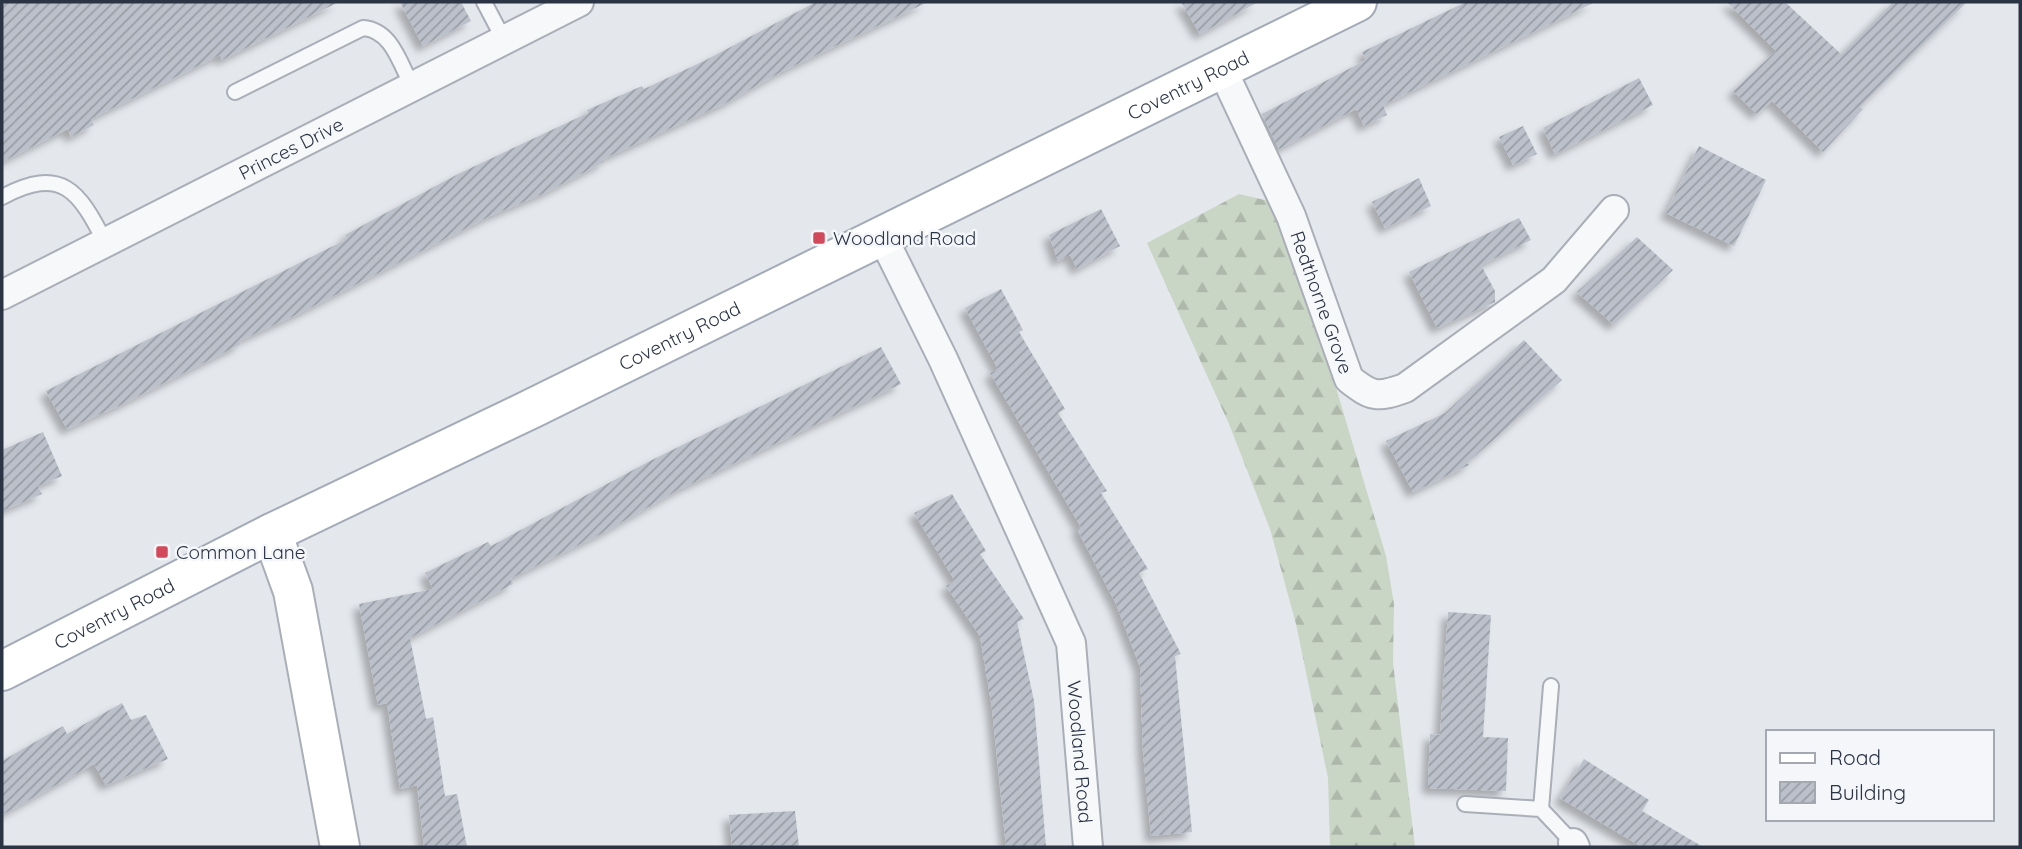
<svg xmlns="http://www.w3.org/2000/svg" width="2022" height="849" font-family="Quicksand,sans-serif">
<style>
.forest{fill:url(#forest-firs)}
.building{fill:url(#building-hatch);filter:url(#shadow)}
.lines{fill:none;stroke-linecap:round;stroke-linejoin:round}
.lane-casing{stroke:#a9aeb7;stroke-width:18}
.street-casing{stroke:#a9aeb7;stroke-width:32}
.secondary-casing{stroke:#a9aeb7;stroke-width:42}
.primary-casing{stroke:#a3abb8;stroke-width:42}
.lane{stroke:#f7f8fa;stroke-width:14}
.street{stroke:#f7f8fa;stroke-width:28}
.secondary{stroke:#fff;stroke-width:38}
.primary{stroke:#fff;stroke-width:38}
.poi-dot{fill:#d1495b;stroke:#f4f6f9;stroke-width:2.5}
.labels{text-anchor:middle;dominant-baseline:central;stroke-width:5;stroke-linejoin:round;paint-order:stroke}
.street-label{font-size:19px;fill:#2b3445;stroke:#f4f6f9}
.poi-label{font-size:19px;fill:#2b3445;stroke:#f4f6f9;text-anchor:start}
</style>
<defs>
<pattern id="forest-firs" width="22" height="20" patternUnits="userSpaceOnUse" patternTransform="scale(1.75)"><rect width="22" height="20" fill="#c9d6c5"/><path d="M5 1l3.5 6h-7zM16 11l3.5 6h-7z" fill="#adb8ab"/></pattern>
<pattern id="building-hatch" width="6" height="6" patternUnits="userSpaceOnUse" patternTransform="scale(1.75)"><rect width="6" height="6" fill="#bbc0ca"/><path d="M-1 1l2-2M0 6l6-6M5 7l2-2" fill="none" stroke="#989da6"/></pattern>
<filter id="shadow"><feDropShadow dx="-6" dy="6" stdDeviation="3.5" flood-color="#0004"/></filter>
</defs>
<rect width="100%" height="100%" fill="#e4e7ec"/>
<path class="forest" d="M1239 194 1273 202 1318 327 1386 556 1394 604 1393 663 1415 847H1330L1328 778 1296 624 1270 529 1229 424 1147 243Z"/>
<g class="building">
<path d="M2 2H339L222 60 220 55 91 119 94 125 71 137 68 129 2 162Z"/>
<path d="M400 2H461L471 21 423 46Z"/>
<path d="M816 2H928L781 72 726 103 603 159 604 162 545 193 490 216 300 313 239 341 241 344 121 405 67 429 46 391 347 239 345 235 458 174 588 113 587 110 642 86 644 89 704 61Z"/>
<path d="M1181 2H1258L1200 34Z"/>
<path d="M1466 2H1595L1383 105 1387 115 1364 126 1356 109 1279 149 1262 114 1366 60 1362 52Z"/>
<path d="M1727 2H1785L1841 54 1893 2H1967L1860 107 1863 109 1823 152 1772 101 1757 114 1733 91 1776 51Z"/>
<path d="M1639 78 1653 105 1555 154 1543 128Z"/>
<path d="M1523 126 1537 154 1513 165 1499 137Z"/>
<path d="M1699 146 1766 180 1734 246 1666 213Z"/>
<path d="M1419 178 1431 206 1385 228 1372 202Z"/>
<path d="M1101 209 1120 246 1077 269 1070 255 1058 261 1049 235Z"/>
<path d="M1519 218 1531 240 1481 265 1495 291V302L1437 328 1409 272Z"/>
<path d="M1637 237 1673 270 1614 325 1577 292Z"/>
<path d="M1001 289 1023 330 1019 332 1065 409 1058 413 1107 491 1101 493 1148 569 1139 573 1181 654 1175 656 1192 832 1151 836 1143 752 1140 667 1116 604 1077 529 1081 527 990 373 998 369 965 308Z"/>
<path d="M1524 340 1562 380 1467 463 1469 465 1413 492 1386 441 1445 413Z"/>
<path d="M881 347 901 384 678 490 603 533 510 579 513 584 410 638 426 719 433 717 445 796 457 794 467 847H424L417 785 400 789 387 703 378 705 359 604 433 589 425 573 488 542 491 546 650 461Z"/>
<path d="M43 432 62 476 38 486 42 494 2 511V450Z"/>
<path d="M952 494 986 551 980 554 1024 619 1017 622 1034 701 1046 847H1006L992 708 980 636 946 586 955 581 914 513Z"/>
<path d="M1448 612 1491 615 1483 737 1508 738 1506 791 1428 788 1430 734 1440 735Z"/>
<path d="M122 703 131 720 146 715 168 759 106 785 94 764 2 815V761L63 726 67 734Z"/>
<path d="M1584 759 1649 800 1642 811 1703 847H1642L1560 798Z"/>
<path d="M795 811 799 847H732L729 815Z"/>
</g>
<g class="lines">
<defs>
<g id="lane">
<path d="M484 2 504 40"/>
<path d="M235 92 363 28C392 30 400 64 412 86"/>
<path d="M2 197C62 165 79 191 105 242"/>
<path d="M1465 804 1541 809 1573 843"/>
<path d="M1541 809 1551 686"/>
</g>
<g id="street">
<path id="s1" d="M1222 69 1291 216 1349 379C1372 397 1377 398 1405 388L1554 280 1614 210"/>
<path id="s2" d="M882 236 943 359 1071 643 1088 847"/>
<path id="s3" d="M2 295 579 2"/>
<path d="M1573 843 1575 847"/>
</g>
<path id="secondary" d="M272 533 293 591 340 847"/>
<g id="primary">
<path id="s4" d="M2 671 272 533 533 408 1357 2"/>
</g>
</defs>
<use href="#lane" class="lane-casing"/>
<use href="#street" class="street-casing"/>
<use href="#secondary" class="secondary-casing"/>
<use href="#primary" class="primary-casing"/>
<use href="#lane" class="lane"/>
<use href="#street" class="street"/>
<use href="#secondary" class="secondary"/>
<use href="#primary" class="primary"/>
</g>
<g class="poi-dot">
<rect x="812" y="231" width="14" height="14" rx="3.5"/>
<rect x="155" y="545" width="14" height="14" rx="3.5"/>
</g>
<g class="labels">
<g class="street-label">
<text stroke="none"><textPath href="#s4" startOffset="1323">Coventry Road</textPath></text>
<text stroke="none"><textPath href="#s3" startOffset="324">Princes Drive</textPath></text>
<text stroke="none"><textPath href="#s1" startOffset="254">Redthorne Grove</textPath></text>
<text stroke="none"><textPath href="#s4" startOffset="756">Coventry Road</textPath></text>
<text stroke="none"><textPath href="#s4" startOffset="126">Coventry Road</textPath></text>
<text stroke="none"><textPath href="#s2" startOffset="558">Woodland Road</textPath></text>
</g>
<g class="poi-label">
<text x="833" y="238">Woodland Road</text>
<text x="176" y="552">Common Lane</text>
</g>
</g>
<rect width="2022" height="849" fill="none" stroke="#2b3445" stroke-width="7"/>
<rect x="1766" y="730" width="228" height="91" fill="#f4f6f9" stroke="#a4a8b1" stroke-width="2"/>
<rect x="1780" y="753" width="35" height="10" fill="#ffffff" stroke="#a4a8b1" stroke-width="2"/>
<text x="1829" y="765" font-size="21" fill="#2b3445">Road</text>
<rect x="1780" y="782" width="35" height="21" fill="url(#building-hatch)" stroke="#a4a8b1" stroke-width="2"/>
<text x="1829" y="800" font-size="21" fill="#2b3445">Building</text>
</svg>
